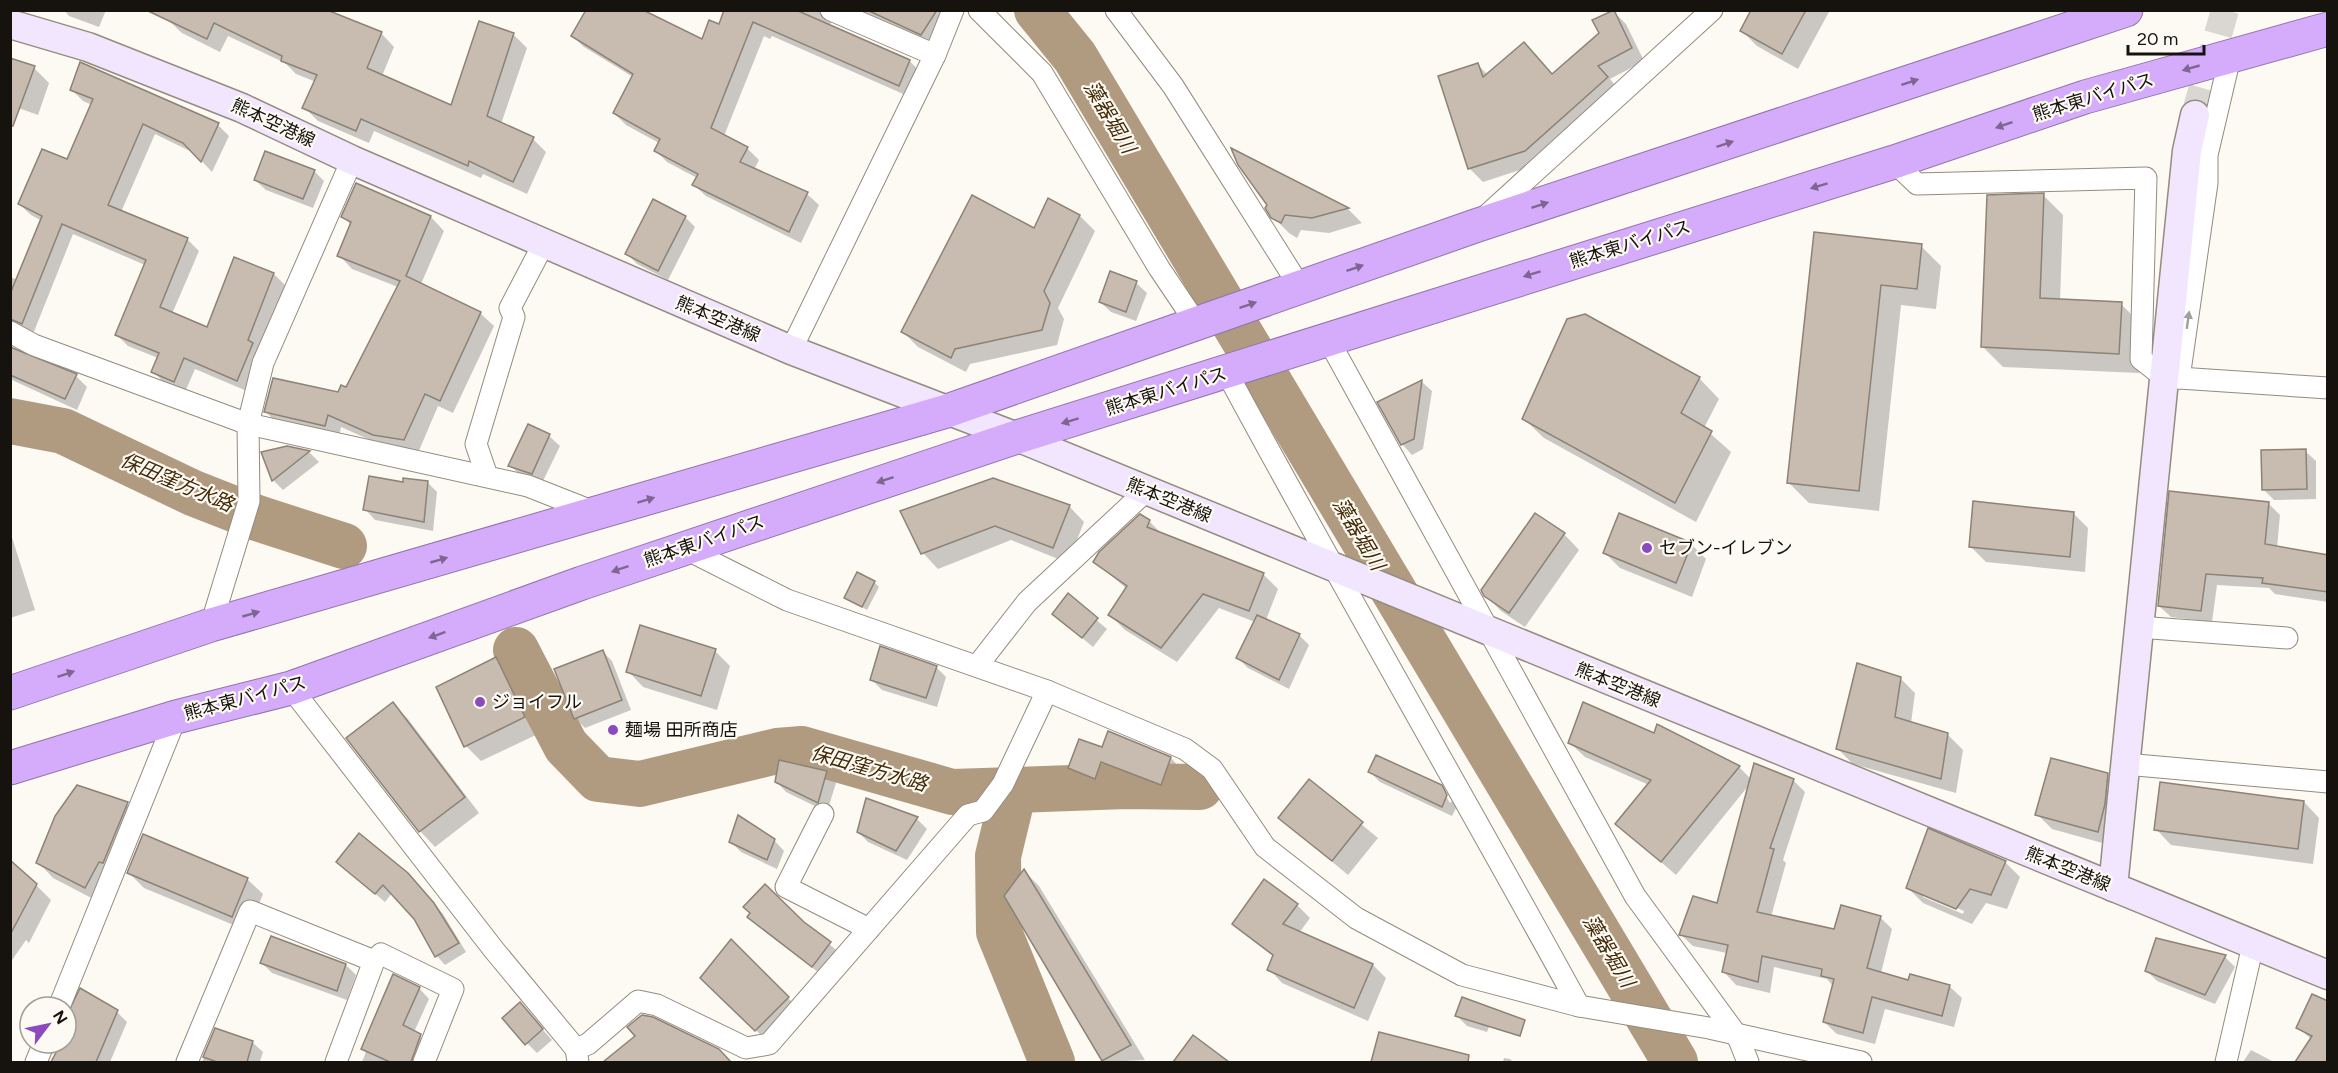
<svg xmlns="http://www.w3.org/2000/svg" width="2338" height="1073" font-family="Figtree,'Noto Sans JP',sans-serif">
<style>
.shadow{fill:#0003;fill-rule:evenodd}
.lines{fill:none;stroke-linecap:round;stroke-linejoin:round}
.river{stroke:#b09b80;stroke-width:46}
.building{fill:#c7bcaf;stroke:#8c8276;stroke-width:1.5}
.secondary-tunnel{stroke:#dad6d1;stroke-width:28;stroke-dasharray:28 14;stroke-linecap:butt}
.street-casing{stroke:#958b7f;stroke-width:23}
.secondary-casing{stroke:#958b7f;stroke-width:31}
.highway-casing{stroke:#9275a8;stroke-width:35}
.street{stroke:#fff;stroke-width:21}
.secondary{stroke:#f2e6fe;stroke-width:28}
.highway{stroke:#d5abfb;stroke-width:33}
.oneway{fill:#7f6690}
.oneway2{fill:#a2a09f}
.poi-dot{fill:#8c4abf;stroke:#fdf9f3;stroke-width:2}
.labels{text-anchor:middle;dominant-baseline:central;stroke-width:4.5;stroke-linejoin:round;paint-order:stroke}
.street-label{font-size:18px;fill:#16120e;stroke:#fdf9f3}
.poi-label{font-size:18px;fill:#16120e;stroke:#fdf9f3;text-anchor:start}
.water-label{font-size:20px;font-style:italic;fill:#432b07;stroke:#fdf9f3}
</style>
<rect width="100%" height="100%" fill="#fdf9f3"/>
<g class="shadow">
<path d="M64 10H106L99 27 69 16Z"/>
<path d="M587 10H646L645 13 703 41 719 26 726 10H838L830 25 907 58 919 71 910 97 772 36 770 39 764 36 724 136 747 148 759 160 754 170 807 194 819 205 801 243 706 196 694 185 697 178 667 162 655 150 659 143 626 125 614 113 633 77 584 47 572 35Z"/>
<path d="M851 10H939L949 21 933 46Z"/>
<path d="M1753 10H1830L1798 69 1757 46 1742 31Z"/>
<path d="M1613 11 1626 24 1644 61 1610 79 1619 90 1538 164 1483 182 1470 169 1440 77 1478 65 1488 75 1553 76 1601 33Z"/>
<path d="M168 20 381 33 394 47 382 76 452 107 513 34 527 48 501 124 533 139 546 152 527 194 483 174 481 178 374 131 369 143 318 121 304 107 316 82 296 74 285 63 228 36 220 52 182 33Z"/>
<path d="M34 68 49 83 38 115 10 105Z"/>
<path d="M72 90 218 125 229 136 212 172 194 153 155 134 121 212 187 239 199 251 172 314 208 329 274 274 285 285 259 351 249 392 195 369 185 392 164 383 153 371 158 358 128 346 117 335 145 265 73 234 33 334 10 340V277L18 280 42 221 31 215 19 204 67 161 92 105 83 101Z"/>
<path d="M1234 151 1348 209 1362 223 1329 233 1301 230 1297 238 1289 233 1273 217 1268 205Z"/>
<path d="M314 171 324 181 313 208 266 190 255 180Z"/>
<path d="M356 185 431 217 444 231 421 284 480 313 494 326 453 413 438 406 418 453 388 448 341 427 339 438 279 425 266 412 339 394 347 389 398 287 352 269 339 255 351 225 343 217Z"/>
<path d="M2043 195 2063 215 2060 301 2121 304 2141 324 2139 373 2003 367 1983 347Z"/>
<path d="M1080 216 1095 231 1058 308 1064 319 1057 345 970 364 966 372 918 347 903 332 1035 230Z"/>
<path d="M685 217 695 227 668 280 637 264 627 254Z"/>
<path d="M1816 234 1921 246 1941 266 1936 309 1901 305 1879 511 1809 503 1789 483Z"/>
<path d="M1136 283 1147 293 1136 321 1111 312 1100 302Z"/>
<path d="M10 348 76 376 87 387 77 410 10 379Z"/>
<path d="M1699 378 1719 399 1704 428 1731 452 1696 522 1544 438 1523 418Z"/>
<path d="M1422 382 1432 391 1423 449 1412 455 1402 444 1379 402Z"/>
<path d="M528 426 549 436 560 446 542 483 520 475 510 465Z"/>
<path d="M287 447 309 452 319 462 283 490 273 480 263 453Z"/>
<path d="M2305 451 2316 461V499L2274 500 2264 490Z"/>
<path d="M993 480 1069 506 1084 522 1068 563 1011 540 938 569 923 553Z"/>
<path d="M427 482 437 492 433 531 375 520 365 509Z"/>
<path d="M2268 503 2280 515 2277 548 2328 557V602L2275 594 2269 588 2217 585 2212 622 2171 617 2159 606Z"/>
<path d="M2073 513 2088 528 2085 572 1986 562 1970 546Z"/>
<path d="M1149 521 1163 535 1263 574 1278 589 1266 620 1299 635 1309 645 1289 689 1248 668 1238 658 1255 622 1219 608 1177 662 1125 630 1110 615 1127 589 1095 562Z"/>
<path d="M10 531 35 610 10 618Z"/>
<path d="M1564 534 1579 550 1525 627 1501 611 1485 595Z"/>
<path d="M1691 544 1706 559 1692 597 1620 568 1605 553Z"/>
<path d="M874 582 879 587 867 610 846 597Z"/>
<path d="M1068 596 1107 629 1093 647 1064 623Z"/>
<path d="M602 651 612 661 631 710 585 728 575 718Z"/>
<path d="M715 651 730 666 717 710 643 687 628 671Z"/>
<path d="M496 659 511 674 540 733 481 761 466 746Z"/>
<path d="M936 667 946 677 937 707 882 690 871 679Z"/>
<path d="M1900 678 1915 693 1911 723 1947 734 1963 750 1956 793 1853 764 1838 749Z"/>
<path d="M392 704 408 719 479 813 435 847 420 831 348 738Z"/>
<path d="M1109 733 1171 758 1181 769 1171 794 1111 771 1106 788 1080 778 1069 768 1103 749Z"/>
<path d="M1655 735 1739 767 1751 779 1793 780 1805 792 1783 860 1786 863 1771 917 1835 931 1880 917 1892 929 1881 973 1909 982 1949 986 1962 998 1954 1027 1885 1009 1875 1044 1837 1034 1824 1022 1834 987 1827 979 1774 967 1770 993 1736 985 1724 972 1727 953 1693 946 1680 934 1718 905 1749 785 1676 875 1617 824 1649 785 1585 757 1570 743Z"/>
<path d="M1370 772 1441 787 1450 803 1452 801 1448 794 1457 806 1452 816 1380 782Z"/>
<path d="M826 773 836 783 827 812 786 792 776 781Z"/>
<path d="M2107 774 2123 790 2113 846 2052 829 2037 814Z"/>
<path d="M1309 781 1378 838 1348 875 1280 818Z"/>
<path d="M2304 802 2319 818 2313 864 2171 845 2156 829Z"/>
<path d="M127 804 142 819 101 903 53 878 38 862Z"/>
<path d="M917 819 927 829 907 860 868 842 858 832Z"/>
<path d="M774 840 784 851 777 869 741 852 731 842Z"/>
<path d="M338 862 417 884 443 914 466 952 445 965 437 956 415 918 392 893 385 902Z"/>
<path d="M2005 862 2020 877 2007 909 1986 903 1972 924 1923 903 1907 887ZM1923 894 1964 911 1963 914 1923 897Z"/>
<path d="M1024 871 1039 886 1145 1060 1107 1062 1104 1060Z"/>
<path d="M129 873 247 879 263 894 248 931 144 888Z"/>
<path d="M10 877 36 885 51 900 29 943 26 940 10 963Z"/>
<path d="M1297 905 1310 918 1299 933 1373 965 1386 978 1368 1021 1282 983 1269 969 1274 957 1234 924Z"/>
<path d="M752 913 803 923 840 953 823 976 759 927 749 917Z"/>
<path d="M2157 940 2225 957 2235 967 2215 1004 2157 981 2146 970Z"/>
<path d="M731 941 798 1008 766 1040 702 978Z"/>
<path d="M262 963 346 965 356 975 347 1000 272 973Z"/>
<path d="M419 988 429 999 414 1032 431 1045 424 1062H362L366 1052 362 1048Z"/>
<path d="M2328 1003V1062H2297L2311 1039 2298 1027Z"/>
<path d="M520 1004 552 1040 537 1053 527 1043Z"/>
<path d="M117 1012 127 1022 110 1062H52L63 1043H66V1020Z"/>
<path d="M1457 1016 1493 1017 1487 1032 1467 1026Z"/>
<path d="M216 1029 252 1042 263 1052 260 1061 264 1062H202Z"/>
<path d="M1380 1034 1450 1052 1461 1062H1373Z"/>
<path d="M637 1036 718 1050 730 1062H605Z"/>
<path d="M1194 1037 1226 1062H1174Z"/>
<path d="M2251 1050 2274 1062H2243Z"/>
<path d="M1504 1058 1510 1059 1513 1062H1503Z"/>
</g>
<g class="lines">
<g class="river">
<path d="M1037 10 1075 57 1675 1062"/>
<path d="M10 421 63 431 193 493 257 518 344 546"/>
<path d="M516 650 566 746 598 779 640 784 777 751 802 749 952 792 1014 790 998 856 999 932 1052 1062"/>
<path d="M1014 790 1126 786 1200 787"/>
</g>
</g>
<g class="building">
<path d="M146 10H327L382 32 367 68 451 105 479 21 514 33 487 116 534 137 513 182 469 161 468 166 361 119 356 131 302 108 317 75 281 61 282 56 214 23 207 39Z"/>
<path d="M586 10H643L702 39 709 20 719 24 724 10H796L910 60 899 86 753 22 711 128 748 147 740 162 808 192 789 232 692 185 698 174 654 151 660 139 613 113 633 74 571 36Z"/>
<path d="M867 10H937L921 35Z"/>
<path d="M1614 10 1632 48 1598 66 1608 77 1525 151 1468 169 1438 76 1478 63 1483 77 1524 42 1552 74 1599 33 1592 20Z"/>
<path d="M1751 10H1806L1782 54 1740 31Z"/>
<path d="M10 58 35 66 13 126H10Z"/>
<path d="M80 62 219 123 201 162 183 143 143 124 108 205 188 238 160 307 207 327 234 257 274 273 248 340 253 343 237 381 184 358 174 382 151 372 159 353 115 335 146 260 62 224 22 324 10 319V294L42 216 18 204 42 149 67 159 93 99 70 90Z"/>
<path d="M1231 148 1349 208 1312 218 1285 215 1281 223 1271 218 1265 208 1267 205 1238 165Z"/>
<path d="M265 151 315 170 303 199 254 180Z"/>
<path d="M356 183 431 216 406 276 481 312 440 401 425 394 404 440 373 435 328 415 325 426 264 412 273 378 338 392 341 385 346 387 400 281 337 256 351 222 341 217Z"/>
<path d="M2044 193 2040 298 2122 302 2119 354 1981 347 1987 195Z"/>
<path d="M972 195 1034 228 1048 198 1080 215 1044 291 1050 303 1042 330 955 349 951 358 901 332Z"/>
<path d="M653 199 686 216 658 271 625 254Z"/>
<path d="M1814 232 1922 244 1917 289 1881 285 1859 491 1787 483Z"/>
<path d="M1110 271 1137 281 1126 312 1099 302Z"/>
<path d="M1585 314 1700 377 1681 413 1712 431 1675 503 1522 419 1567 319Z"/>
<path d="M10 347 77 374 65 399 10 375Z"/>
<path d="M1422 380 1414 439 1401 445 1377 402Z"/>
<path d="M528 424 550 434 532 474 508 466Z"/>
<path d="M287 446 310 451 272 481 261 452Z"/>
<path d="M2306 449 2307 489 2262 490 2261 450Z"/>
<path d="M369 476 403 482V478L428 481 424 522 363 510Z"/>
<path d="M993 478 1070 505 1053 548 995 526 921 554 900 511Z"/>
<path d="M2169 491 2269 502 2265 544 2328 555V592L2262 583 2263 578 2206 574 2201 611 2158 606Z"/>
<path d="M1973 501 2074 512 2070 557 1969 547Z"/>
<path d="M1535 513 1565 533 1509 613 1484 596 1481 590Z"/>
<path d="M1619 513 1692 543 1676 583 1603 553Z"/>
<path d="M1140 514 1150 520 1147 527 1264 573 1249 611 1203 594 1161 648 1108 615 1127 586 1093 562 1099 552Z"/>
<path d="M857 572 875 581 862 607 844 598Z"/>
<path d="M1068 593 1098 618 1082 638 1052 614Z"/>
<path d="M1257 615 1300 634 1279 680 1236 658Z"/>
<path d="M640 625 716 649 701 696 626 672Z"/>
<path d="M880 646 937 666 926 698 870 680Z"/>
<path d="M603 650 622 700 574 719 554 669Z"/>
<path d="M496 657 525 717 464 747 436 687Z"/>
<path d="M1857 663 1901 677 1895 717 1948 733 1941 779 1836 749Z"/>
<path d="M393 702 465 797 419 832 346 738Z"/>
<path d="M1583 702 1654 733 1657 724 1740 766 1661 862 1615 824 1651 780 1568 743Z"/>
<path d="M1108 731 1171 757 1161 785 1101 762 1095 779 1068 768 1079 739 1102 747Z"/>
<path d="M1376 755 1442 785 1447 795 1442 807 1368 772Z"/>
<path d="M2051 758 2108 773 2105 804 2098 832 2035 815Z"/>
<path d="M779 760 827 771 818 803 775 782Z"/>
<path d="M1754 763 1794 779 1770 848 1774 849 1757 912 1834 929 1841 905 1881 916 1867 968 1908 980 1910 974 1950 985 1942 1016 1872 997 1863 1033 1823 1022 1834 979 1821 976 1822 969 1762 956 1758 982 1722 972 1728 945 1679 935 1693 896 1717 903Z"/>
<path d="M1309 779 1363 822 1332 861 1278 818Z"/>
<path d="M2160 782 2304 801 2298 849 2154 830Z"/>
<path d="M77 785 128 802 103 863 99 862 85 888 36 863 55 816Z"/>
<path d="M866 798 918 817 896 851 857 832Z"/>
<path d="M738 815 775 839 767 860 729 842Z"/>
<path d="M1928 828 2006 861 1991 895 1970 889 1956 909 1906 888Z"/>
<path d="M359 833 408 873 434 903 459 943 435 957 414 919 383 885 375 894 336 862Z"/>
<path d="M143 834 248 878 232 917 127 873Z"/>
<path d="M10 860 37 884 10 935Z"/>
<path d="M1024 869 1131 1045 1102 1061 1004 896Z"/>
<path d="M1264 879 1298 904 1283 924 1373 964 1354 1008 1267 970 1273 955 1232 924Z"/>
<path d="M765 884 804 922 831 942 812 967 747 917 750 913 743 907Z"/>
<path d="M271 936 346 964 337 991 260 963Z"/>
<path d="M2156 938 2226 955 2205 995 2145 971Z"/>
<path d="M731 939 789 997 755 1031 700 978Z"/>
<path d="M393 974 420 987 403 1025 421 1034 411 1062H390L361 1049Z"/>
<path d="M80 988 118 1010 96 1062H51L61 1043H66V1017Z"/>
<path d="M2312 994 2328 1001V1062H2295L2312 1036 2296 1028Z"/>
<path d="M1462 997 1525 1020 1520 1036 1455 1016Z"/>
<path d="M520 1002 543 1029 525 1045 502 1018Z"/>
<path d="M642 1015 653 1017 719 1049 731 1062H603L635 1036 627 1027Z"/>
<path d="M215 1028 253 1041 247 1062H217L203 1057Z"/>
<path d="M1379 1032 1469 1055 1468 1062H1371Z"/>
<path d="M1193 1035 1229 1062H1173Z"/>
</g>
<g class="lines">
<path class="secondary-tunnel" d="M2195 115 2225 10"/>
<defs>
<g id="street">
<path d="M831 10 935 55"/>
<path d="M979 10 1042 73 1159 268 1196 323"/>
<path d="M1116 10 1173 86 1300 287"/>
<path d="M1894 162 1917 184 2146 178 2141 359 2164 377 2328 388"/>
<path d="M1484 218 1712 10"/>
<path d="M10 332 34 345 248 424 528 486 599 514"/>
<path d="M1329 341 1635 896 1738 1037 1748 1062"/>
<path d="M791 350 935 55 953 10"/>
<path d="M1227 373C1341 585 1463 794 1579 1006"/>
<path d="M2179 378 2207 183V155L2230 57"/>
<path d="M487 476 476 444 514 317 510 308 544 243"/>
<path d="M684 548 787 600 1047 691 1185 749 1212 769 1265 847 1356 918 1462 975 1579 1006 1709 1028 1861 1062"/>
<path d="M211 625 249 501 248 424 263 363 352 160"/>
<path d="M2138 627 2287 638"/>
<path d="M977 666 1027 602 1147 490"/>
<path d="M291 688 494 950 576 1049 578 1062"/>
<path d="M2125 764 2328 782"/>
<path d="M823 814 786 887 869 929"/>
<path d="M59 1007 176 717"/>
<path d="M576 1049 588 1044 638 1001 657 1005 746 1048 769 1044 968 815 983 811 1003 784 1047 691"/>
<path d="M36 1062 44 1043"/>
<path d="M187 1062 250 911 374 961"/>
<path d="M336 1062 374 961 381 954 453 989 424 1062"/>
<path d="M2226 1062 2253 945"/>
</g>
<g id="secondary">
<path d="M10 24 88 47 242 108 352 160 791 350 1017 437 2328 975"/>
<path d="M2113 887 2187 151 2195 115"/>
</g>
<g id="highway">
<path d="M10 693 211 625 947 411 1475 226 2126 10"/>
<path d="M10 768 176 717 291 688 582 583 1017 437 1894 162 2085 97 2328 29"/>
</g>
</defs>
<use href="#street" class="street-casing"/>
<use href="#secondary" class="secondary-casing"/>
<use href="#highway" class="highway-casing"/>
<use href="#street" class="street"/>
<use href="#secondary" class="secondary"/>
<use href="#highway" class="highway"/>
</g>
<defs><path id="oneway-solid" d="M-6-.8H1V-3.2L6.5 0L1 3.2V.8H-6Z" transform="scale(1.5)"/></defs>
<g class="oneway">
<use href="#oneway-solid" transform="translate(2191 68) rotate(164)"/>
<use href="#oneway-solid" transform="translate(1910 82) rotate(-18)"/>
<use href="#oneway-solid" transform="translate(2004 125) rotate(161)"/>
<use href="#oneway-solid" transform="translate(1725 144) rotate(-18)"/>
<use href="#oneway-solid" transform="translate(1819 186) rotate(163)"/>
<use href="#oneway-solid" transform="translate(1540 205) rotate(-18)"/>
<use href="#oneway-solid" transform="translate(1355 268) rotate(-19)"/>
<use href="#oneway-solid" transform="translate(1532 274) rotate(163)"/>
<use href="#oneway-solid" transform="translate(1248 305) rotate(-19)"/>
<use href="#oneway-solid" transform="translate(1070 421) rotate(163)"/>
<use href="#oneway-solid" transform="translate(885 480) rotate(162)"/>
<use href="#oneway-solid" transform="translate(646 500) rotate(-17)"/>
<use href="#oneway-solid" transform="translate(439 560) rotate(-16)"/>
<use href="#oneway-solid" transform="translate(620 569) rotate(161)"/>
<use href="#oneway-solid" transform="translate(251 614) rotate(-16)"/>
<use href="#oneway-solid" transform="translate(437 635) rotate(160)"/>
<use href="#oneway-solid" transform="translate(66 674) rotate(-19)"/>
</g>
<use class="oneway2" href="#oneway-solid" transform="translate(2188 320) rotate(-82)"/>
<g class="poi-dot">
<circle cx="1647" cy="548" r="6"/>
<circle cx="480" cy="702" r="6"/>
<circle cx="613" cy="730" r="6"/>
</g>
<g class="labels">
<g class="street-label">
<text transform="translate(2093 97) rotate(-17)">熊本東バイパス</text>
<text transform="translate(273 123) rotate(25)">熊本空港線</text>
<text transform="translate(1630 244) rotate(-17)">熊本東バイパス</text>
<text transform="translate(718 319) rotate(23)">熊本空港線</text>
<text transform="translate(1166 391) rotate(-17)">熊本東バイパス</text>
<text transform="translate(1169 500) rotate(22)">熊本空港線</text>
<text transform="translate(704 541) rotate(-19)">熊本東バイパス</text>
<text transform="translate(1618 685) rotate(22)">熊本空港線</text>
<text transform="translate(245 698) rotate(-15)">熊本東バイパス</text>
<text transform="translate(2068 869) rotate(22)">熊本空港線</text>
</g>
<g class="poi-label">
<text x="1659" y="548">セブン-イレブン</text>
<text x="492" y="702">ジョイフル</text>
<text x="625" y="730">麺場 田所商店</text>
</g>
<g class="water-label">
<text transform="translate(1110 117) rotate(59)">藻器堀川</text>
<text transform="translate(177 482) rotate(23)">保田窪方水路</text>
<text transform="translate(1359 534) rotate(59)">藻器堀川</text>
<text transform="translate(869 768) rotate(16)">保田窪方水路</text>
<text transform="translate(1609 951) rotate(59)">藻器堀川</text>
</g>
</g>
<rect width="2338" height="1073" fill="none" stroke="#16120e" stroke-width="24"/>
<g transform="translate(48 1025) rotate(58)"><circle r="28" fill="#fdf9f3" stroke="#a19d97" stroke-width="1.5"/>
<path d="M0-4.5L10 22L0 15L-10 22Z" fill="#8c4abf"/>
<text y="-9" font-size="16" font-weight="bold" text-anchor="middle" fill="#16120e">N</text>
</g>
<path d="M2128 45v9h76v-9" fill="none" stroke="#16120e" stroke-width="3"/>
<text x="2137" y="45" font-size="18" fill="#16120e" stroke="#fdf9f3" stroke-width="4.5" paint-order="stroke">20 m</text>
</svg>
